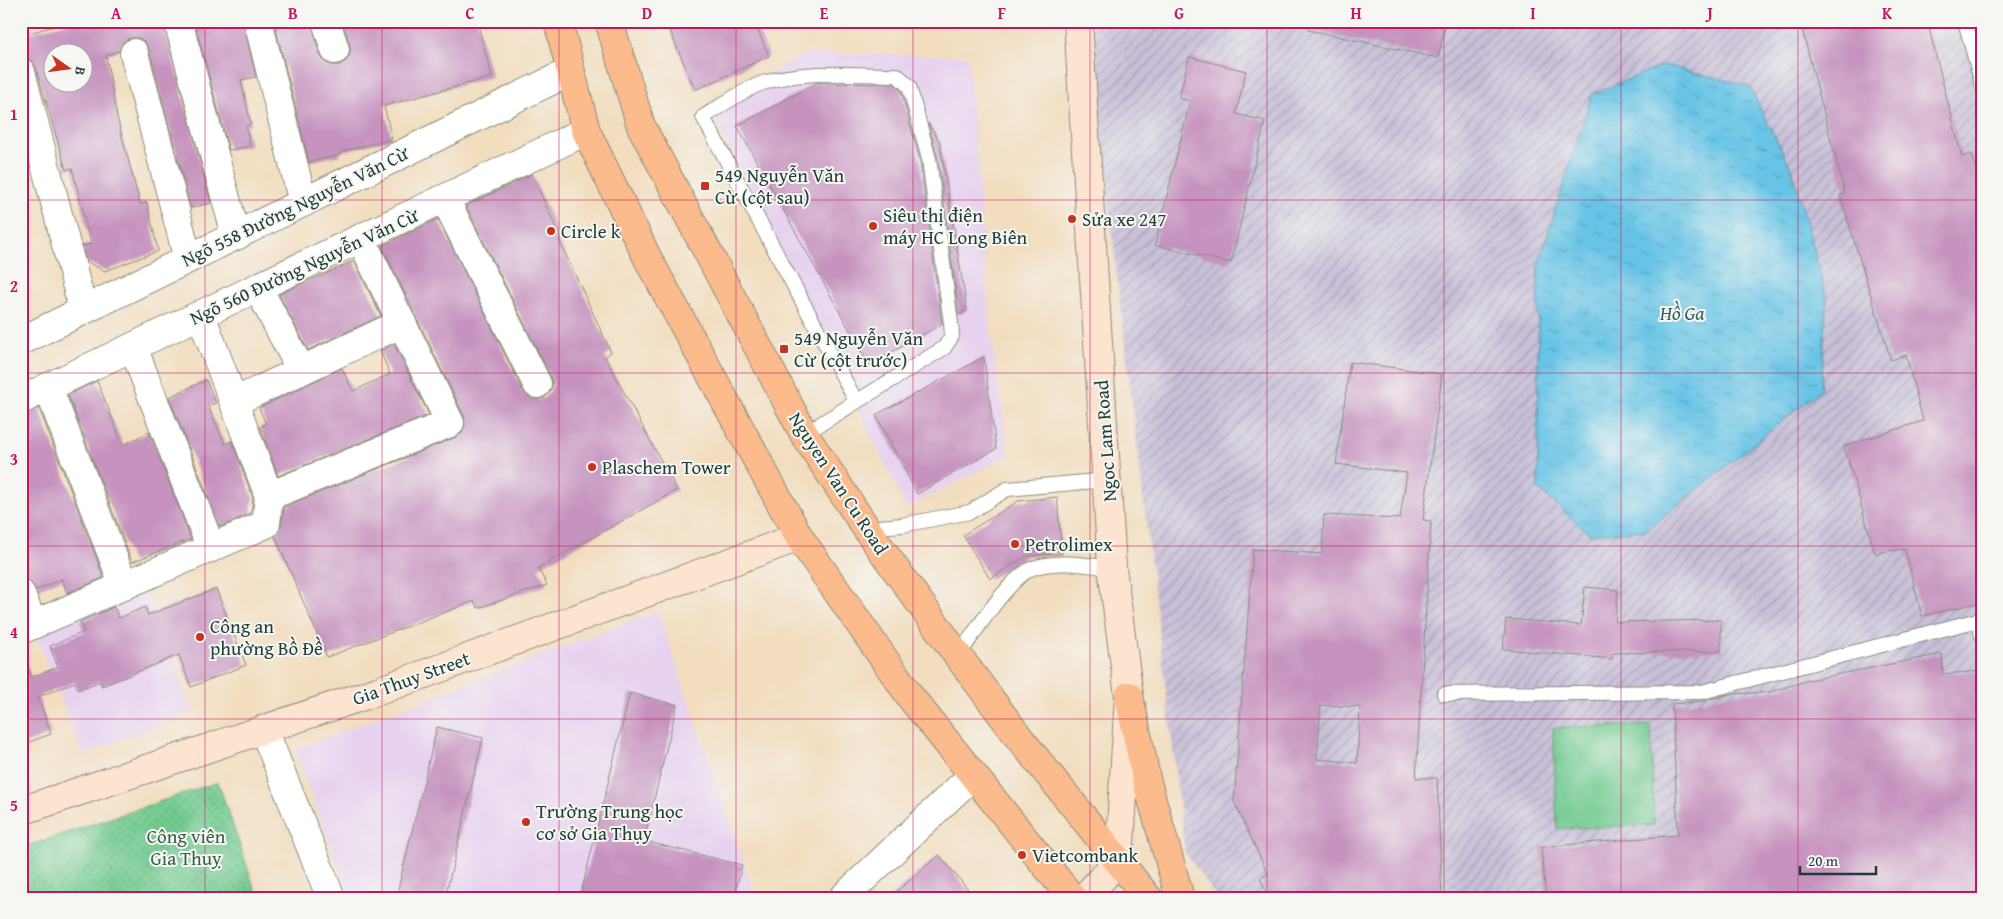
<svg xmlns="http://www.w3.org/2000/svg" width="2003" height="919" font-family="'Gentium Book Plus',serif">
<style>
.built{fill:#e7d2ef}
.industrial{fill:url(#industrial-furrows)}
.park{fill:url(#park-dots);stroke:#488462}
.pitch{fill:#72ca90;stroke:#488462}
.water{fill:url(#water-ripples);stroke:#44808d}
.building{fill:#c693bf;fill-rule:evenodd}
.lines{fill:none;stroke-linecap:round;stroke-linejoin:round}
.lane-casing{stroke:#888d7a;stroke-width:16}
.street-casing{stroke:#888d7a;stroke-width:30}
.secondary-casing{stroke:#888d7a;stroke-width:30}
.primary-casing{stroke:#888d7a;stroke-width:30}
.lane{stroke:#fff;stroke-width:14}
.street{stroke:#fff;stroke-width:28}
.secondary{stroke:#fde4d1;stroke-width:28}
.primary{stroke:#fbbb8d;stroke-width:28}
.grid{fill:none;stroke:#c2185b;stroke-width:1;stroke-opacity:0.55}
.poi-dot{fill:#c8321e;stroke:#f6f6f2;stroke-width:2}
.labels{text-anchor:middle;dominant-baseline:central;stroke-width:4;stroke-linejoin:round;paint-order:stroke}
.poi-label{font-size:19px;fill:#1f3d34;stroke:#f6f6f2;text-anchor:start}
.street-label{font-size:19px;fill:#1f3d34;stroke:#f6f6f2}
.park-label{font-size:19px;fill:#34604b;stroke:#f6f6f2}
.water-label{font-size:20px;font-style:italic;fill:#315f60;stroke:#f6f6f2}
.neatline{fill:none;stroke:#c2185b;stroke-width:2}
.grid-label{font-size:16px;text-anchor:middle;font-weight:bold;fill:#c2185b}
</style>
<defs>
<pattern id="industrial-furrows" width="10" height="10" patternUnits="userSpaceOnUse" patternTransform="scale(1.25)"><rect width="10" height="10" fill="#c8bfd8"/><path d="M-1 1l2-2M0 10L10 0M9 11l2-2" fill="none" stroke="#a29cb0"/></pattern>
<pattern id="park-dots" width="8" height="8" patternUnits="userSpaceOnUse" patternTransform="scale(1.25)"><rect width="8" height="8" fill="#72ca90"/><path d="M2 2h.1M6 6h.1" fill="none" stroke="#5da576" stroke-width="1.8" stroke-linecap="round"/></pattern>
<pattern id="water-ripples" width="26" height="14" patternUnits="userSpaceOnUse" patternTransform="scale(1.25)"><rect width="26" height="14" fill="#68c4e6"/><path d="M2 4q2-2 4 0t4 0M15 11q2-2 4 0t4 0" fill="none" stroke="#55a0bb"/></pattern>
</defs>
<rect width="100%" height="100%" fill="#f6f6f2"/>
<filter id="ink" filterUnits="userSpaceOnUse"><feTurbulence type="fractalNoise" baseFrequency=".02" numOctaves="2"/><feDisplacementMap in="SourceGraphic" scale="10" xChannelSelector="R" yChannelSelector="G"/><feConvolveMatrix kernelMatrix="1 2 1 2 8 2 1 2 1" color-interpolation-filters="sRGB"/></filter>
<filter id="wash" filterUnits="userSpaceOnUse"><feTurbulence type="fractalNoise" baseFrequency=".0096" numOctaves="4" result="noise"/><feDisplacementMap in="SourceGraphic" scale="20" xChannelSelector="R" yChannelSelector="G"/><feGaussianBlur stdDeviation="1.12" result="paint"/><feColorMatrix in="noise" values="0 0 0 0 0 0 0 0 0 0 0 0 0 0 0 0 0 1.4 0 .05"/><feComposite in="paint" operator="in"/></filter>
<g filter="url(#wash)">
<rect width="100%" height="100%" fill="#f2ddbf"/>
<g class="built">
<path d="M808 53 968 56 991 336 1009 455 907 508 707 104Z"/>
<path d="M145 591 192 711 83 755 35 634Z"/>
<path d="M658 611 756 898H329L347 891 295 749Z"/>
</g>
<path class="industrial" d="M1087 21H1982V898H1217L1185 852Z"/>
<path class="park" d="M218 782 258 898H21V848Z"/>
<path class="pitch" d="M1651 725 1654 825 1557 829 1553 728Z"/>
<path class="water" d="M1664 65 1749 86 1793 172 1827 298 1821 390 1647 530 1590 534 1538 489V265L1592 94Z"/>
<g id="blocks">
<g class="building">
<path d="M74 21H163L211 203 191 208 149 49 145 42 139 38H130L123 42 119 51 106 55 117 117 140 204 147 202 158 251 105 271 87 262 82 246 91 244 72 168 66 170 36 68 32 61 21 57V35ZM52 52H82V82H52Z"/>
<path d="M194 21H243L256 77 241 80 251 124 246 126 250 146 229 150Z"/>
<path d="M274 21H311L320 55 325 62 332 65H339L346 61 350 54V45L342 21H477L492 77 384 106 392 139 340 152V155L309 162Z"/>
<path d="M666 21H754L769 56 695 90Z"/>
<path d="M1309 21H1446L1438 58 1308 30Z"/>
<path d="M1800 21H1927L1962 157 1972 154 1982 187V602L1922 616 1905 549 1875 553 1844 446 1923 421 1906 355 1891 360 1840 195 1845 194Z"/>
<path d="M1189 57 1246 71 1236 114 1265 121 1231 263 1155 245 1190 101 1179 98Z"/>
<path d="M816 83 894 84 901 91 920 161 942 324 869 365 737 126Z"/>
<path d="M928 123 940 142 967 310 959 315 938 158Z"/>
<path d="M532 174 561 239 559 240 611 352 605 357 677 490 538 568 547 585 478 608 474 601 327 657 275 536 281 526 284 507 456 437 462 433 465 425 464 416 382 246 438 219 523 391 529 397 537 400 544 398 550 392 553 384 551 377 466 206Z"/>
<path d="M354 261 381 316 308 350 279 294Z"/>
<path d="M394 344 429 415 278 476 260 427 266 424 259 408 342 368 353 391 390 374 380 351Z"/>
<path d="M984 357 996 449 917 494 876 415Z"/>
<path d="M1350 362 1442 374 1423 520 1431 521 1416 778H1437L1442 898H1269L1260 878 1268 874 1234 802 1253 549 1322 554 1324 515 1400 519 1407 473 1336 464ZM1321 705 1360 707 1357 763 1317 759Z"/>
<path d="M206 380 216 403 208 406 225 444 232 441 253 498 251 513 220 527 169 397Z"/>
<path d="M97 381 123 445 149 432 191 539 132 562 68 395Z"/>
<path d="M39 408 103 575V578L67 593 62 579 36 590 30 582 21 579V415Z"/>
<path d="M1057 497 1062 554 1026 556 990 579 963 535 1018 501Z"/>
<path d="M1585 587 1618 590 1615 622 1721 620V651L1612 653V659L1503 649 1506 619 1581 625Z"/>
<path d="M216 589 246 665 191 687 179 655 102 686 100 681 78 690 75 682 38 697 51 734 21 745V658L25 657 31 677 58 667 50 646 84 632 80 622 114 607 119 618 145 607 148 615Z"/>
<path d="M1942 654 1943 674 1981 671 1982 898H1546L1541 847 1678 835 1672 704 1704 701 1730 694 1770 692 1809 680Z"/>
<path d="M630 693 677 705 644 841 742 865 734 898H580Z"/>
<path d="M437 727 483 738 445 898H396Z"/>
<path d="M939 855 975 898H889Z"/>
</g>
</g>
</g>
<g filter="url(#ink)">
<use href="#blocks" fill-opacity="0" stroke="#888d7a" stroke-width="1"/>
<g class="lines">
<defs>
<g id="lane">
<path d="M1965 21 1982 84"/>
<path d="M804 434 944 348 952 336 951 323 929 159 909 86 897 75C854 75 805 69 763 83 744 89 721 106 703 117L856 401"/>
<path d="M866 528 902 525 970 512 1007 489 1107 480"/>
<path d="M1978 620 1982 635"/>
<path d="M958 656C974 634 1011 573 1036 567 1061 560 1087 565 1112 568"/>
<path d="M1444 694 1702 692 1982 619"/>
</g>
<g id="street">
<path d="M178 21 236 236"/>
<path d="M258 21 303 203"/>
<path d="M326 21 335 50"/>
<path d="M134 53 188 259"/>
<path d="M21 72 83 310"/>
<path d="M445 199 537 384"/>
<path d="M258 288 301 370"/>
<path d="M201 315 269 496"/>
<path d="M21 341 569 72"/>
<path d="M133 347 211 548"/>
<path d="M48 387 124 586"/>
<path d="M21 400 586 131"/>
<path d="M234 402 402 323"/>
<path d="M21 594 33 625"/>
<path d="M21 630 266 524 269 496 450 423 361 239"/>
<path d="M264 730 331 898"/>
<path d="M843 898 973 775"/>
</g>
<g id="secondary">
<path d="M1078 21 1112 568 1129 696 1119 860 1084 898"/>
<path d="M21 811 378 691 799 537"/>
</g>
<g id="primary">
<path d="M558 21 586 131 648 259 799 537 912 699 1072 898"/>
<path d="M609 21 641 126 804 434 866 528 958 656 1021 740 1148 898"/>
<path d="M1129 696 1147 782 1180 898"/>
</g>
</defs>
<use href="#lane" class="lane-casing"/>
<use href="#street" class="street-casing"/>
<use href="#secondary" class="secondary-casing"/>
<use href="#primary" class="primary-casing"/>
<use href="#lane" class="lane"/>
<use href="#street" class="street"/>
<use href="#secondary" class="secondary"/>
<use href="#primary" class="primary"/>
</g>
</g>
<path class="grid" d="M205 21V898M382 21V898M559 21V898M736 21V898M913 21V898M1090 21V898M1267 21V898M1444 21V898M1621 21V898M1798 21V898M21 200H1982M21 373H1982M21 546H1982M21 719H1982"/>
<g class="poi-dot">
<rect x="700" y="181" width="10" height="10" rx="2.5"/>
<circle cx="1072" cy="219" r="5"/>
<circle cx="873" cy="226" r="5"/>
<circle cx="551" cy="231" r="5"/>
<rect x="779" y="344" width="10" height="10" rx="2.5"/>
<circle cx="592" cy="467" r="5"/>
<circle cx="1015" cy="544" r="5"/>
<circle cx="200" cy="637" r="5"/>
<circle cx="526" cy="822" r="5"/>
<circle cx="1022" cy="855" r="5"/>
</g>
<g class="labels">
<g class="poi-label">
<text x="715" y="175">549 Nguyễn Văn<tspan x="715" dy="22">Cừ (cột sau)</tspan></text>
<text x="883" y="215">Siêu thị điện<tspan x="883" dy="22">máy HC Long Biên</tspan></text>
<text x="1082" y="219">Sửa xe 247</text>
<text x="561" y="231">Circle k</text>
<text x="794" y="338">549 Nguyễn Văn<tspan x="794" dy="22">Cừ (cột trước)</tspan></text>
<text x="602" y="467">Plaschem Tower</text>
<text x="1025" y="544">Petrolimex</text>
<text x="210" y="626">Công an<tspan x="210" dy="22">phường Bồ Đề</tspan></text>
<text x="536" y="811">Trường Trung học<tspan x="536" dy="22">cơ sở Gia Thụy</tspan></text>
<text x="1032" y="855">Vietcombank</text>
</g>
<g class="street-label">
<text transform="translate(295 206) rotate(-26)">Ngõ 558 Đường Nguyễn Văn Cừ</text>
<text transform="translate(304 266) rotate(-25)">Ngõ 560 Đường Nguyễn Văn Cừ</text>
<text transform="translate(1105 441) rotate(-94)">Ngoc Lam Road</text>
<text transform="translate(839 483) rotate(57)">Nguyen Van Cu Road</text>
<text transform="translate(411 678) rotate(-20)">Gia Thuy Street</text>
</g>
<g class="park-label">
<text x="186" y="836">Công viên<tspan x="186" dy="22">Gia Thuỵ</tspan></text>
</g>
<g class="water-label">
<text x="1682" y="312">Hồ Ga</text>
</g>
</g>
<rect width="2003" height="919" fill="none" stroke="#f6f6f2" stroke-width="55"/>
<g transform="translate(68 68) rotate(104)"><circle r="24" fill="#f6f6f2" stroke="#a0aca6"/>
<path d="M0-4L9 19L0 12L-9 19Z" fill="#c8321e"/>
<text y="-8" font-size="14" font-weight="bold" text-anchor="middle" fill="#1f3d34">B</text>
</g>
<path d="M1800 866v8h76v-8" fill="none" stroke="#1f3d34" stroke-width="2.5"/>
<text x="1808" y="866" font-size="15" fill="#1f3d34" stroke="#f6f6f2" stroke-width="4" paint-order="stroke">20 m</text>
<rect x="28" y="28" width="1948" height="864" class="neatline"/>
<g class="grid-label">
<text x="116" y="19">A</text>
<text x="293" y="19">B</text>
<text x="470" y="19">C</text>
<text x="647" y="19">D</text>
<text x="824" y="19">E</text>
<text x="1002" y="19">F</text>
<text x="1179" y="19">G</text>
<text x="1356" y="19">H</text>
<text x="1533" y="19">I</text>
<text x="1710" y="19">J</text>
<text x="1887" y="19">K</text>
<text x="14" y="120">1</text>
<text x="14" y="292">2</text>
<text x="14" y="465">3</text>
<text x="14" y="638">4</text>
<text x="14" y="811">5</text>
</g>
</svg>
